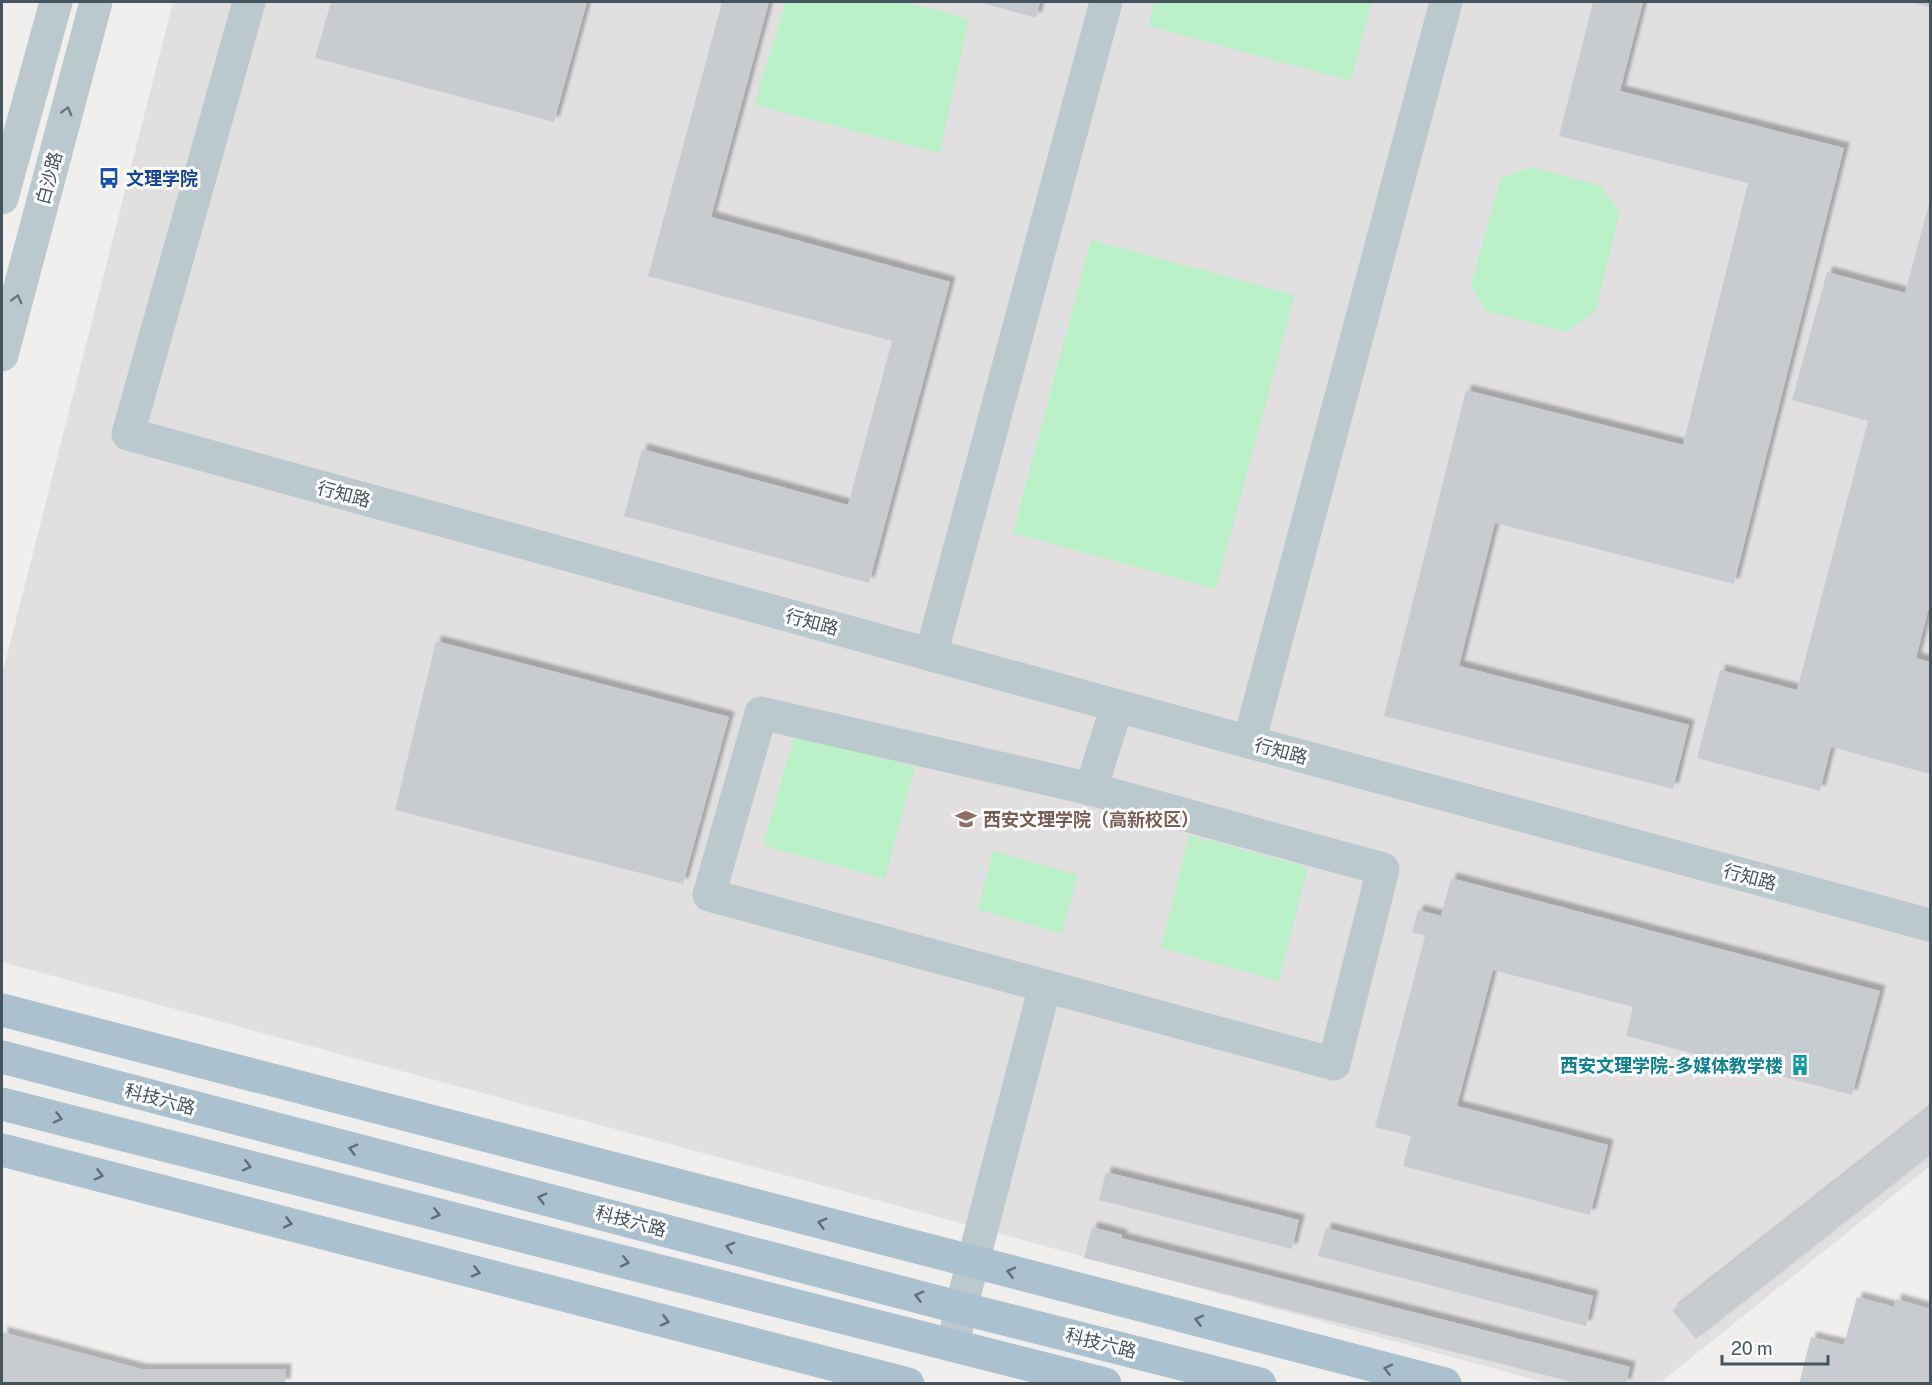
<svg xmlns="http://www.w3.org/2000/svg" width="1932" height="1385" font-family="'Public Sans','Noto Sans SC',sans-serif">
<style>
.education{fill:#e2dfe0}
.green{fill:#baf1c9}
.building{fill:#c8ccd1;filter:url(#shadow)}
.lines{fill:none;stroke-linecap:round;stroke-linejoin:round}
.minor{stroke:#bbc8ce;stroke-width:33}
.major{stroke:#acc1cf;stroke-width:33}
.oneway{stroke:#68777f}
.oneway2{stroke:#5f6f7a}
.labels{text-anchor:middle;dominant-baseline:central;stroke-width:6;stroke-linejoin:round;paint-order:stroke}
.street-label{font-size:18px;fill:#45545d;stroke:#fff}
.transit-label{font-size:18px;font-weight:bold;fill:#164399;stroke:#fff;text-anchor:start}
.education-label{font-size:18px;font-weight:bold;fill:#785e54;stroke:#fff;text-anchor:start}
.culture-label{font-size:18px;font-weight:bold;fill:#0d838f;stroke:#fff;text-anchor:end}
</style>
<defs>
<filter id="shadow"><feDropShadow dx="5.5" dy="-5.5" stdDeviation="1.5" flood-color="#0004"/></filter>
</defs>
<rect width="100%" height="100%" fill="#f1eeee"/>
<path class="education" d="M173 2H1930V1166L1660 1383H1547L2 962V675Z"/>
<g class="green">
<path d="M786 2H905L969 19 940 153 754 105Z"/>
<path d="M1155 2H1372L1351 81 1149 26Z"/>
<path d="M1533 167 1601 186 1620 212 1596 311 1567 332 1486 311 1471 285 1501 178Z"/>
<path d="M1091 240 1295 295 1216 589 1013 533Z"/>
<path d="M795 734 915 767 885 879 763 845Z"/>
<path d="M1189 835 1308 867 1279 981 1161 948Z"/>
<path d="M993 851 1078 875 1062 934 978 909Z"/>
</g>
<g class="building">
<path d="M331 2H587L554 122 315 58Z"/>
<path d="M722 2H769L711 217 950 282 869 583 624 516 642 449 848 505 892 341 648 276Z"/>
<path d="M979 2H1040L1036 18Z"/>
<path d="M1593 2H1643L1620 91 1844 148 1734 584 1495 523 1459 666 1689 725 1673 789 1384 716 1466 390 1683 445 1748 183 1559 136Z"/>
<path d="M1911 2H1930V8Z"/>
<path d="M1930 200V603L1916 658 1930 662V774L1831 747 1820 791 1697 758 1720 670 1797 690 1868 421 1792 400 1827 272 1905 293Z"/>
<path d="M436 641 729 717 683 884 395 810Z"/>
<path d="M1451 878 1880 991 1852 1095 1626 1036 1633 1007 1493 970 1457 1106 1608 1145 1590 1215 1403 1166 1411 1136 1375 1127 1425 936 1412 932 1418 910 1441 916Z"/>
<path d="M1930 1107V1155L1696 1339 1672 1310Z"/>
<path d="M1106 1172 1299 1220 1292 1249 1099 1200Z"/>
<path d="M1092 1227 1122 1235 1121 1238 1630 1367 1626 1384H1580L1084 1258Z"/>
<path d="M1326 1228 1593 1296 1586 1326 1318 1256Z"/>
<path d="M1857 1297 1894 1307 1896 1299 1930 1309V1384H1799L1811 1337 1844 1345Z"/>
<path d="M2 1332 141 1369H286L285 1384H3L2 1383Z"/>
</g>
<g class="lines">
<g class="minor">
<path d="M249 2 128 434 1249 742 1930 925"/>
<path d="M2 198 56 2"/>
<path d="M2 355 96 2"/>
<path d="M931 655 1106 2"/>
<path d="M1249 742 1446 2"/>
<path d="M1091 789 1117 706"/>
<path d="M953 1345 961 1308 1045 986 1334 1064 1383 869 1091 789 761 713 709 895 1045 986"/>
</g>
<g class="major">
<path d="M2 1010 1445 1384"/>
<path d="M2 1057 961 1308 1260 1384"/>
<path d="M2 1104 1105 1384"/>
<path d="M2 1150 908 1384"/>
</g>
</g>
<defs><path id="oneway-chevron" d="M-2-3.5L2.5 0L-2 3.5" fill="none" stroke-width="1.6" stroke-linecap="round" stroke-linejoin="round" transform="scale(1.5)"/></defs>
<g class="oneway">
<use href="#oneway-chevron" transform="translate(67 111) rotate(-75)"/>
<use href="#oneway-chevron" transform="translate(17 299) rotate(-75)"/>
</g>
<g class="oneway2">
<use href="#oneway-chevron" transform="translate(58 1118) rotate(14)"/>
<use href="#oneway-chevron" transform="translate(353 1149) rotate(-165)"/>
<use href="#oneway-chevron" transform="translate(247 1166) rotate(14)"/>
<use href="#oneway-chevron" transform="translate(99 1175) rotate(14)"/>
<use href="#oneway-chevron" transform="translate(542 1198) rotate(-165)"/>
<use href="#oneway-chevron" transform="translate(436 1214) rotate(14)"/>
<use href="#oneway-chevron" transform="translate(288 1223) rotate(14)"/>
<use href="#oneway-chevron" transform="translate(822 1223) rotate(-165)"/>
<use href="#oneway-chevron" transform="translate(730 1247) rotate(-165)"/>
<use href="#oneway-chevron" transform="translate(625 1262) rotate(14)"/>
<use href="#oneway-chevron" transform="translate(476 1272) rotate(14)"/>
<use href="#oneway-chevron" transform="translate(1011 1272) rotate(-166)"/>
<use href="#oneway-chevron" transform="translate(919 1296) rotate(-165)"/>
<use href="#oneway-chevron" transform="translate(1199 1320) rotate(-166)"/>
<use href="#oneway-chevron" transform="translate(665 1321) rotate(14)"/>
<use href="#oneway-chevron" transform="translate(1388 1369) rotate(-166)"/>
</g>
<defs>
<symbol id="bus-bare" viewBox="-9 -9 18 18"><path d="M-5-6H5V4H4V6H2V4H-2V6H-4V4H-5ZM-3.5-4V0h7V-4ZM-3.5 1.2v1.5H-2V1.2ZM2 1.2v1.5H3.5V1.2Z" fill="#1a4fb4" stroke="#fff" stroke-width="2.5" paint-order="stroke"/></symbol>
<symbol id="university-bare" viewBox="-9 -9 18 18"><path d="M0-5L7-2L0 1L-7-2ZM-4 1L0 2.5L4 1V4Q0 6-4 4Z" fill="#8d6e63" stroke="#fff" stroke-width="2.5" paint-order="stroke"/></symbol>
<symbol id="building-bare" viewBox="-9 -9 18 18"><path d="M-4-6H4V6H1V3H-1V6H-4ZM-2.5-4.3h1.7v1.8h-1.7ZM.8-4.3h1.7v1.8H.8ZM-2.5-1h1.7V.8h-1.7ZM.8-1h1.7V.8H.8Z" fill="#0f9aa8" stroke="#fff" stroke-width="2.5" paint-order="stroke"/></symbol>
</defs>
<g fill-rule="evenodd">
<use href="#bus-bare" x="94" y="163" width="30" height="30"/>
<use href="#university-bare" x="951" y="804" width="30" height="30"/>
<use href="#building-bare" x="1785" y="1050" width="30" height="30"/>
</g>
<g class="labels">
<g class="street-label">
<text transform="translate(49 178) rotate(-75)">白沙路</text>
<text transform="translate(344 494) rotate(15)">行知路</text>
<text transform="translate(812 622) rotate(15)">行知路</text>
<text transform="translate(1281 751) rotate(15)">行知路</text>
<text transform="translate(1750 877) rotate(15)">行知路</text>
<text transform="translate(160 1099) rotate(15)">科技六路</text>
<text transform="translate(631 1221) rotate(15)">科技六路</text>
<text transform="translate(1101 1343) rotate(14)">科技六路</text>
</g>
<g class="transit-label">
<text x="126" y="178">文理学院</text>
</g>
<g class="education-label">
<text x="983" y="819">西安文理学院（高新校区）</text>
</g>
<g class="culture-label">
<text x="1783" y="1065">西安文理学院-多媒体教学楼</text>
</g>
</g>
<rect width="1932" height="1385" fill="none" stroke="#45545d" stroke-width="6"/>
<path d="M1722 1355v9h106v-9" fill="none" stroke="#45545d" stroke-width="3"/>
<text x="1731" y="1355" font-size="18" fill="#45545d" stroke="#ffffff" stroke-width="4.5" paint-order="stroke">20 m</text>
</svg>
